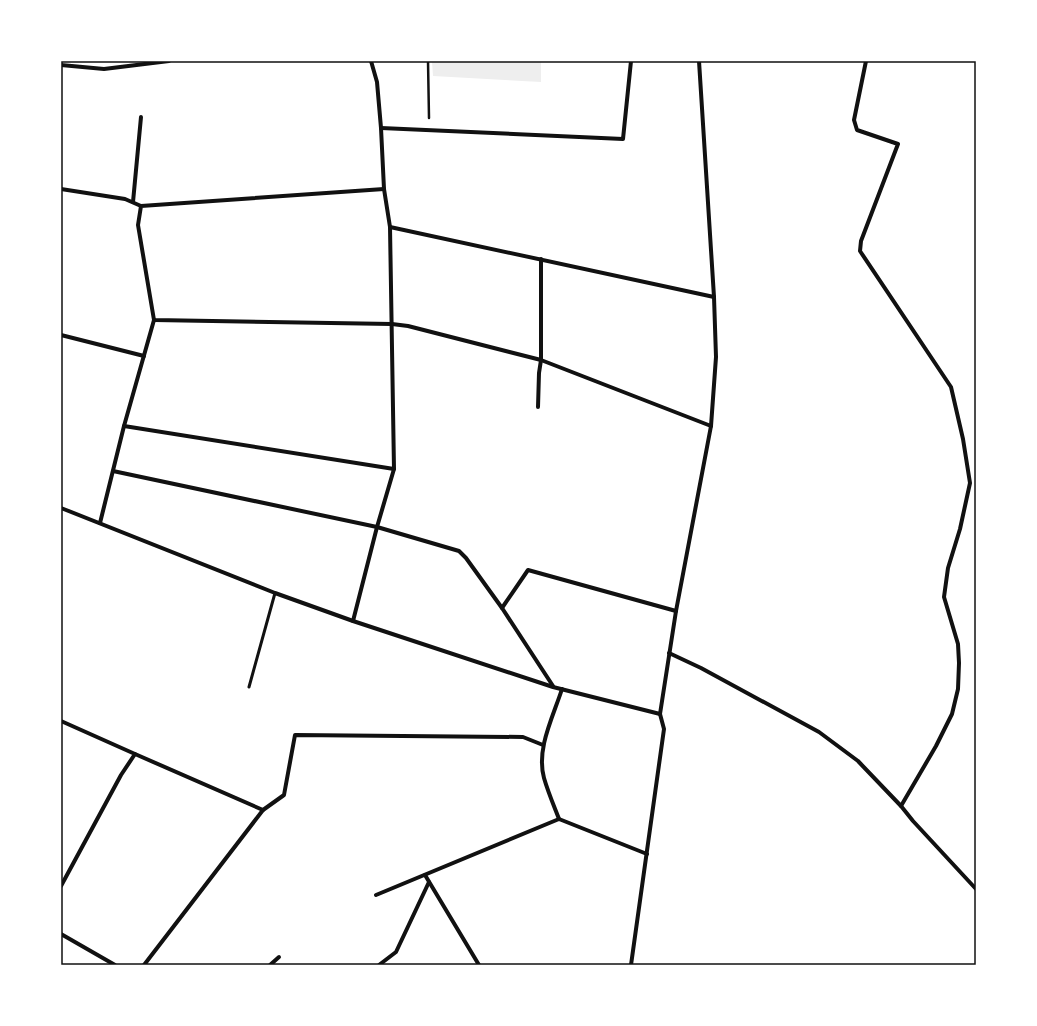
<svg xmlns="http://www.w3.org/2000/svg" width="1037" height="1026" font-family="Commissioner,sans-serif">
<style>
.green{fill:#eee}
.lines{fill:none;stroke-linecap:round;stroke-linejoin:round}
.path{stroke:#111;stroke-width:2.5}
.service{stroke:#111;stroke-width:3}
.minor{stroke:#111;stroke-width:4}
.neatline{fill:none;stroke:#111;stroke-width:1.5}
</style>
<rect width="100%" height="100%" fill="#fff"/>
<path class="green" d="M432 61H541V82L433 76Z"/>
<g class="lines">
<path class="path" d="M428 61 429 118"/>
<path class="service" d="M249 687 275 593"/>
<g class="minor">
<path d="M866 61 854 120 857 130 898 144 861 241 860 251 951 387 963 439 970 483 960 529 948 568 944 597 958 644 959 663 958 689 952 714 936 746 901 806"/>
<path d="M61 65 104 69 169 61"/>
<path d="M381 128 623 139 631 61"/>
<path d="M61 189 125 199 141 206"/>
<path d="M384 189 141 206 138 225 154 320 392 324 408 326 541 360 711 426"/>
<path d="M133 202 141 117"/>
<path d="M390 227 714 297"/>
<path d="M61 335 144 356"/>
<path d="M538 407 539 373 541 360V259"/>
<path d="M124 426 394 469"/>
<path d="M113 471 377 527 459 551 466 558 502 608 553 686"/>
<path d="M61 508 275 593 353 621 553 687 660 714"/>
<path d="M100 523 124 426 154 320"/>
<path d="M502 608 528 570 676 611"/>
<path d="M353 621 377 527 394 469 390 227 384 189 381 128 377 82 371 61"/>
<path d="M669 653 701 668 819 732 858 761 901 806 913 821 976 889"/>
<path d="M61 721 135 754 121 775 61 886"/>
<path d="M135 754 263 810"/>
<path d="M559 819C554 806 548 792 544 778 536 749 553 717 562 689"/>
<path d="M425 875 479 965"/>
<path d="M376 895 559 819 647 854"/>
<path d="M61 934 115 965"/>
<path d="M144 965 263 810 284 795 295 735 523 737 543 745"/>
<path d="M270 965 279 957"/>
<path d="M379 965 396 952 429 882"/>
<path d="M631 965 664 729 660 714 676 611 711 426 716 357 714 297 699 61"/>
</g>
</g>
<rect width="1037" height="1026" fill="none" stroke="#ffffff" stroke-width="124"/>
<rect x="62" y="62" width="913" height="902" class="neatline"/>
</svg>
